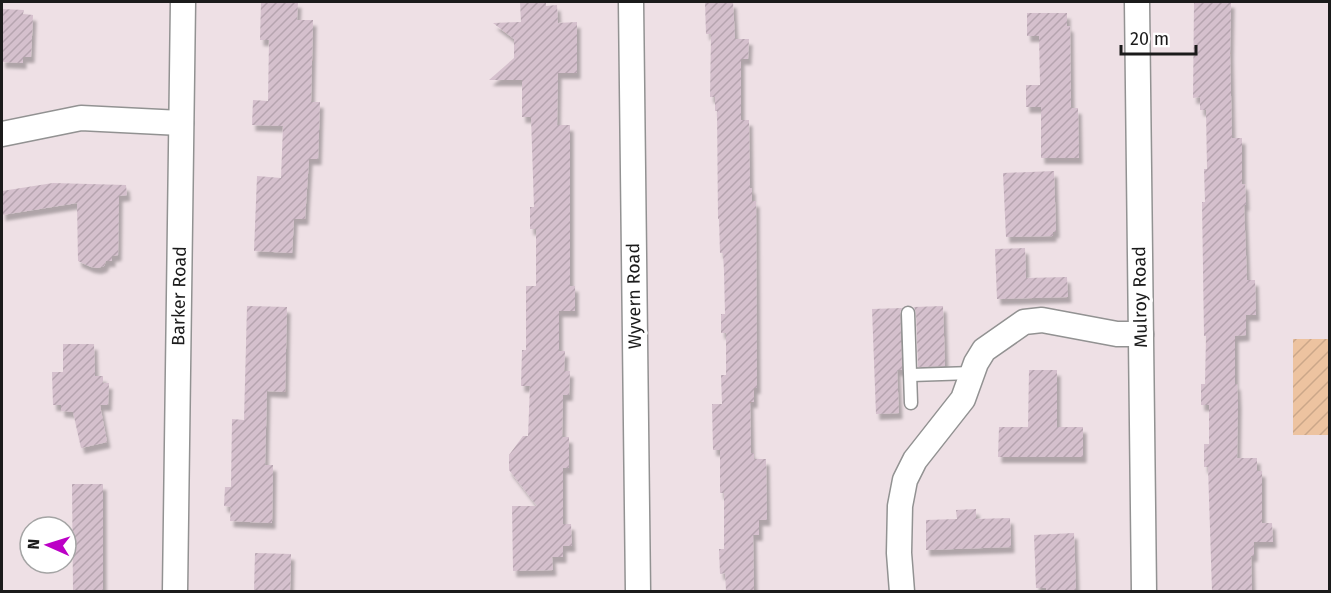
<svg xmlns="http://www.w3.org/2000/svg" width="1331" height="593" font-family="'Fira Sans',sans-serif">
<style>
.garden{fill:url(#garden-furrows)}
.building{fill:url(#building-hatch);filter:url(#shadow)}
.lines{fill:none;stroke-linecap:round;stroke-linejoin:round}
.service-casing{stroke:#929292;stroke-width:15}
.minor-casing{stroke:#929292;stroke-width:27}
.service{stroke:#fff;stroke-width:12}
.minor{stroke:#fff;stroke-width:24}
.labels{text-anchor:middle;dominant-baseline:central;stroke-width:6;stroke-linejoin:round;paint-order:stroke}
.street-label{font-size:18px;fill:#1b1b1b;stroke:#fff}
</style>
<defs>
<pattern id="garden-furrows" width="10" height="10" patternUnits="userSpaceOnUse" patternTransform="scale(1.5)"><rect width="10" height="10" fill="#edc3a0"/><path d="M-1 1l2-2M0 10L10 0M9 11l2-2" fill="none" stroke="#cba789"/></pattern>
<pattern id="building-hatch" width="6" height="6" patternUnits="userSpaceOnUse" patternTransform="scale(1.5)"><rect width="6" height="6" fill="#d5c0cd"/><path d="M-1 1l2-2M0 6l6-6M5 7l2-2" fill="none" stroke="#b6a4af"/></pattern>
<filter id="shadow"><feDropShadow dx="3.5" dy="6" stdDeviation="1.5" flood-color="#0004"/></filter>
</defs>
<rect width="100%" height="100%" fill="#eee0e5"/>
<rect class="garden" x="1293" y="339" width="36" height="96"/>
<g class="building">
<path d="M261 2H298L297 20H313L311 102H320L318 159H309L305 219H294L292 253 254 251 257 176 281 178 283 126 252 125 253 100 268 101 269 40H260Z"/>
<path d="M520 2H546V6L557 5 558 23 577 22V73H558L557 125H570V286H575V311H559V351H565L564 371H570L569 395H563L562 437H569V468H563V524H571L572 546H563V557H552L553 570 513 571 512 506H537L509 470V455L523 436H528L530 386H521L522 350H526V286H536V229H530V207H534L531 117H522V80H489L514 58V39L493 23 521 22Z"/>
<path d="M705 2H733L735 39H749L748 59H741V120H749L750 188H752V201H756L757 388H754V402H750L751 453H754V459H766L767 520H759V535H753L754 590 750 591H726L725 573 720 574 719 549H724V493H720V450H713L712 404H722L721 375H726V333H721V314H725L724 271 723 253H720L719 219H718L717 111H715V97H710L711 34H706Z"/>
<path d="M1194 2H1231L1230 53 1232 138H1242V184H1245L1246 205H1244L1247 280H1255L1256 315H1246V335L1235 336V384H1237L1238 403 1237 458H1257V471H1262V523H1272L1273 542H1254V556H1251L1252 590 1246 591H1212L1208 467H1204V444H1209V405H1201V384H1205L1206 336H1204L1202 202H1205L1204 169H1207L1206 110H1200V97L1193 98Z"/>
<path d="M2 9 24 10 23 14 33 15 31 57H23V63L2 62Z"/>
<path d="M1027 13H1067V26H1070L1071 108H1078L1079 158H1041V107H1026V85H1040L1039 36H1027Z"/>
<path d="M1054 171 1056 232H1053V236L1006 237 1003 173Z"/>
<path d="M53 183 126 185 127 195 119 196 118 255 112 256V261H106L104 266 98 268 91 267 78 261 77 203 2 215V191Z"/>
<path d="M1025 248 1026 278 1067 277 1068 297 997 299 995 249Z"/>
<path d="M247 306 287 307 285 392 267 391 265 465H273L272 523 230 521 231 507 224 506 225 487H231L232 419 244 420Z"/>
<path d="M943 306 945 366 918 367 916 313 914 307Z"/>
<path d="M902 308 900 313 902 370H897L899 413 876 414 872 309Z"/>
<path d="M63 344H94L95 376H103V383H109L108 405H100L107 442 81 448 73 412 61 411V405H53L52 372H63Z"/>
<path d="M1029 370H1057V427H1083V457H998L999 427H1028Z"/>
<path d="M72 484H103V591H73Z"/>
<path d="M976 509V519L1010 518 1011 547 926 550V520L957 519 956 510Z"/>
<path d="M1074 533 1076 591H1046V588H1036L1034 535Z"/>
<path d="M255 553 291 554 290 591H254Z"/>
</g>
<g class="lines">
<defs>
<g id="service">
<path d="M908 313 911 403"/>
<path d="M911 375 972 373"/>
</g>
<g id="minor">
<path d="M631 2 638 592"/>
<path d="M1137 2 1144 592"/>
<path d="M2 134 81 118 181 123"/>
<path d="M175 592 183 2"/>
<path d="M902 592 899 553 900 506 905 480 915 460 963 399 976 363 984 350 1024 322 1042 320 1117 334H1141"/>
</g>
</defs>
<use href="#service" class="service-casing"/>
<use href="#minor" class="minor-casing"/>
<use href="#service" class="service"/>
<use href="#minor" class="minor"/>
</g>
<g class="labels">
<g class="street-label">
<text transform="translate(179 296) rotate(-89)">Barker Road</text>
<text transform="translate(634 296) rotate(-91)">Wyvern Road</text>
<text transform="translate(1140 297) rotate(-91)">Mulroy Road</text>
</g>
</g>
<rect width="1331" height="593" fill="none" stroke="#1b1b1b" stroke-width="6"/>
<g transform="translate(48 545) rotate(273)"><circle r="28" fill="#ffffff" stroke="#a4a4a4" stroke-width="1.5"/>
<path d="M0-4.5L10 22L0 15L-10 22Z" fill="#bc00c6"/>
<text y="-9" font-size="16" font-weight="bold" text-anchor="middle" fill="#1b1b1b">N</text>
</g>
<path d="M1121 45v9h75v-9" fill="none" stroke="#1b1b1b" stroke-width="3"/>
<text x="1130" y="45" font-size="18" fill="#1b1b1b" stroke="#ffffff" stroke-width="4.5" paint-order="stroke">20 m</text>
</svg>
